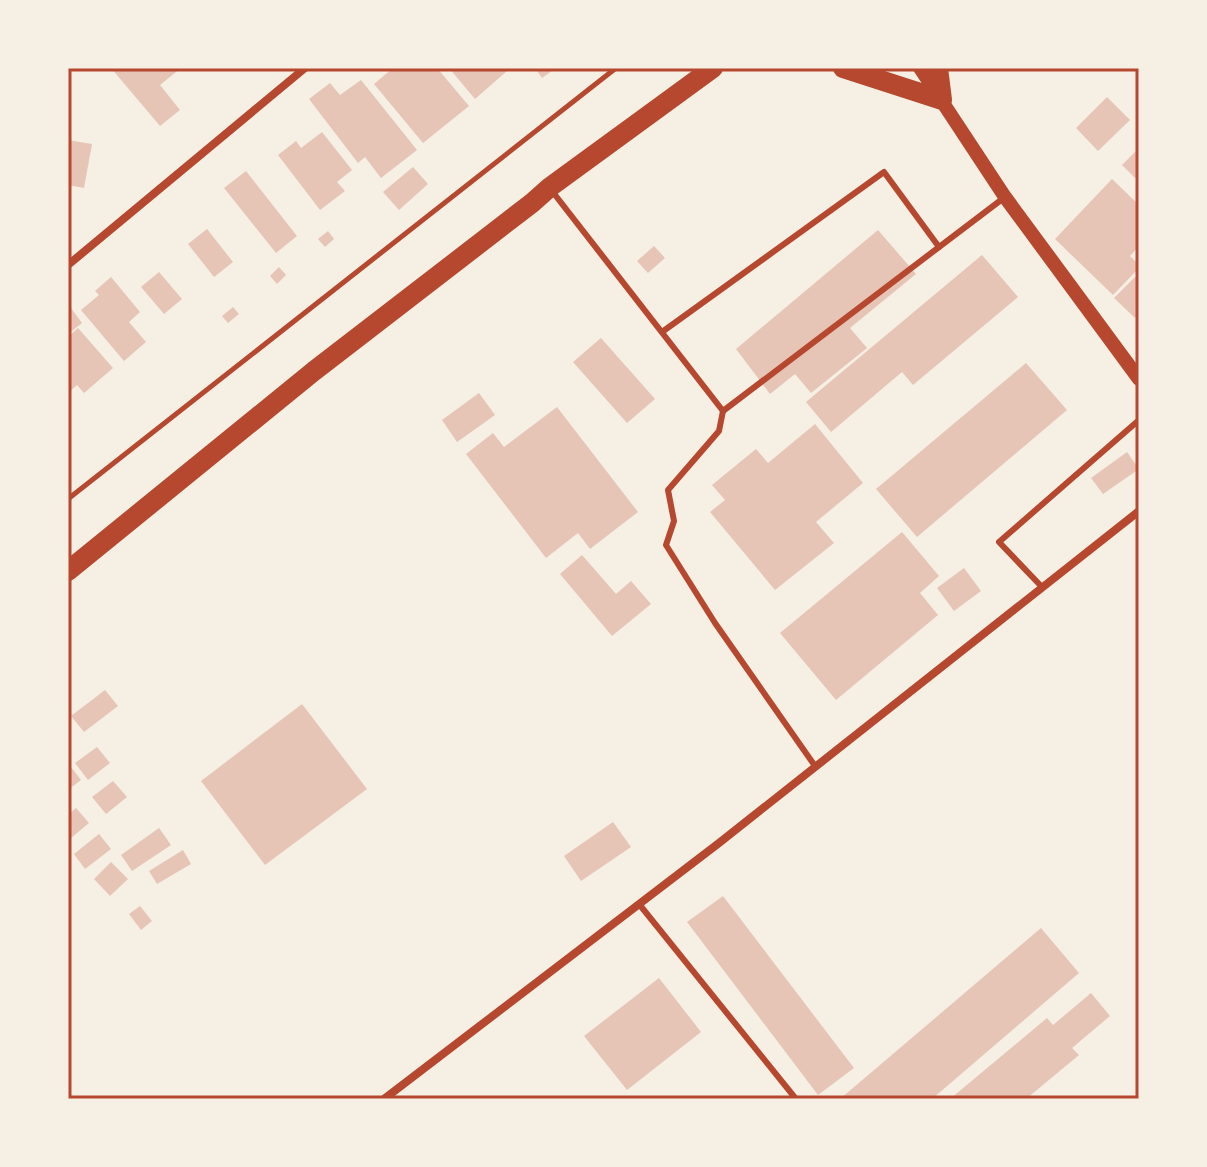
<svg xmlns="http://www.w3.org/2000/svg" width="1207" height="1167" font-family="'Roboto Serif',serif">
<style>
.building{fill:#e6c5b7}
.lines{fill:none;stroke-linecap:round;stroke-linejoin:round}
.path{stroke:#b5482f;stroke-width:5}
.service{stroke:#b5482f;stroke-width:6}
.minor{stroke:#b5482f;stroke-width:8}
.tertiary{stroke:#b5482f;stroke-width:14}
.primary{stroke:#b5482f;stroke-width:20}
.neatline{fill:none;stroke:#b5482f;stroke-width:3}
</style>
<rect width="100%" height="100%" fill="#f6efe4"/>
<g class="building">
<path d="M111 68H181L160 85 180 110 160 126Z"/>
<path d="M393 68H437L469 106 423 143 374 84Z"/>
<path d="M449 68H505L507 71 475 99Z"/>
<path d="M535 68H556L542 78Z"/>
<path d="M361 80 417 150 381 178 365 157 358 163 309 99 330 83 340 95Z"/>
<path d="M1107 97 1130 120 1098 151 1076 128Z"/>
<path d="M322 132 352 170 337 182 345 191 320 210 278 155 296 141 301 148Z"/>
<path d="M68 140 92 144 84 188 68 185Z"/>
<path d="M1139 148V175L1135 178 1122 165Z"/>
<path d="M413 167 428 184 399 210 383 192Z"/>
<path d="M246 171 297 236 276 253 224 188Z"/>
<path d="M1112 179 1139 205V246L1130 256 1139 265V268L1113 295 1055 239Z"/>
<path d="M207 229 233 262 214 277 188 244Z"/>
<path d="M878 230 916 274 850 328 867 348 811 393 795 374 770 394 736 349Z"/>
<path d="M328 231 334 239 325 247 318 239Z"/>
<path d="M654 246 665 258 648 273 637 261Z"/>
<path d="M982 255 1018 297 913 385 902 372 831 432 806 402Z"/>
<path d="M279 267 286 275 277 284 270 276Z"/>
<path d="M159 272 182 299 164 314 141 287Z"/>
<path d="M111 277 140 312 129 322 146 342 124 361 81 310 99 295 95 291Z"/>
<path d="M1135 277 1139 281V313L1135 318 1114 298Z"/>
<path d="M68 304 82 323 68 334Z"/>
<path d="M233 307 239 314 228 323 222 316Z"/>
<path d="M78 328 113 368 84 393 77 385 68 393V337Z"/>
<path d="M601 338 655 399 627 423 573 362Z"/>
<path d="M1026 363 1067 410 917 537 876 489Z"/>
<path d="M479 393 495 415 457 442 442 420Z"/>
<path d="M557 407 638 512 590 549 578 533 546 558 466 454 493 433 504 447Z"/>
<path d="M815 424 863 483 816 522 834 543 775 590 710 512 725 500 712 485 756 449 768 463Z"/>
<path d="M1127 452 1139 469 1103 494 1091 478Z"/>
<path d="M902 532 939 576 920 593 938 615 836 700 780 633Z"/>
<path d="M582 555 616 594 631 581 651 604 612 636 560 574Z"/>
<path d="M964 568 981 591 954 611 937 588Z"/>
<path d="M105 690 118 706 84 732 71 716Z"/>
<path d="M302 704 367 789 265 865 201 781Z"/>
<path d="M97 747 110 763 88 780 75 763Z"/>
<path d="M68 763 81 780 68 790Z"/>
<path d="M113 781 127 797 106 814 92 797Z"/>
<path d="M76 808 89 823 71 838 68 835V815Z"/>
<path d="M613 822 631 847 581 881 564 856Z"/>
<path d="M159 828 171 845 132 871 121 855Z"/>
<path d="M99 834 111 849 85 869 74 854Z"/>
<path d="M183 850 191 864 157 884 149 871Z"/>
<path d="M111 862 128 879 110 896 94 879Z"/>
<path d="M723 896 854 1068 818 1095 687 922Z"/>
<path d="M140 906 152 921 141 930 129 914Z"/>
<path d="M1041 928 1079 973 932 1099H840Z"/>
<path d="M659 978 701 1032 627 1090 584 1036Z"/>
<path d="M1091 993 1110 1016 1072 1048 1079 1055 1026 1099H950L1047 1018 1053 1025Z"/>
</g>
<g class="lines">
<path class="path" d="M68 499 616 68"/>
<g class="service">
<path d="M552 191 723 411 1005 197"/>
<path d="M662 332 884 172 939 247"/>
<path d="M723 411 719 431 668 490 674 521 666 545 715 623 815 766"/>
<path d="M1042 587 999 542 1139 420"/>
<path d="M639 904 796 1099"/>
</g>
<g class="minor">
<path d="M68 265 305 68"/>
<path d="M384 1099 719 843 1139 511"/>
</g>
<path class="tertiary" d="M920 68 1005 197 1139 379"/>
<g class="primary">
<path d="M843 68 942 100 938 68"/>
<path d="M68 571 314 371 532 203 550 187 713 68"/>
</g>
</g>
<rect width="1207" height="1167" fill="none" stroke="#f6efe4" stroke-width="140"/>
<rect x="70" y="70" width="1067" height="1027" class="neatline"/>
</svg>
